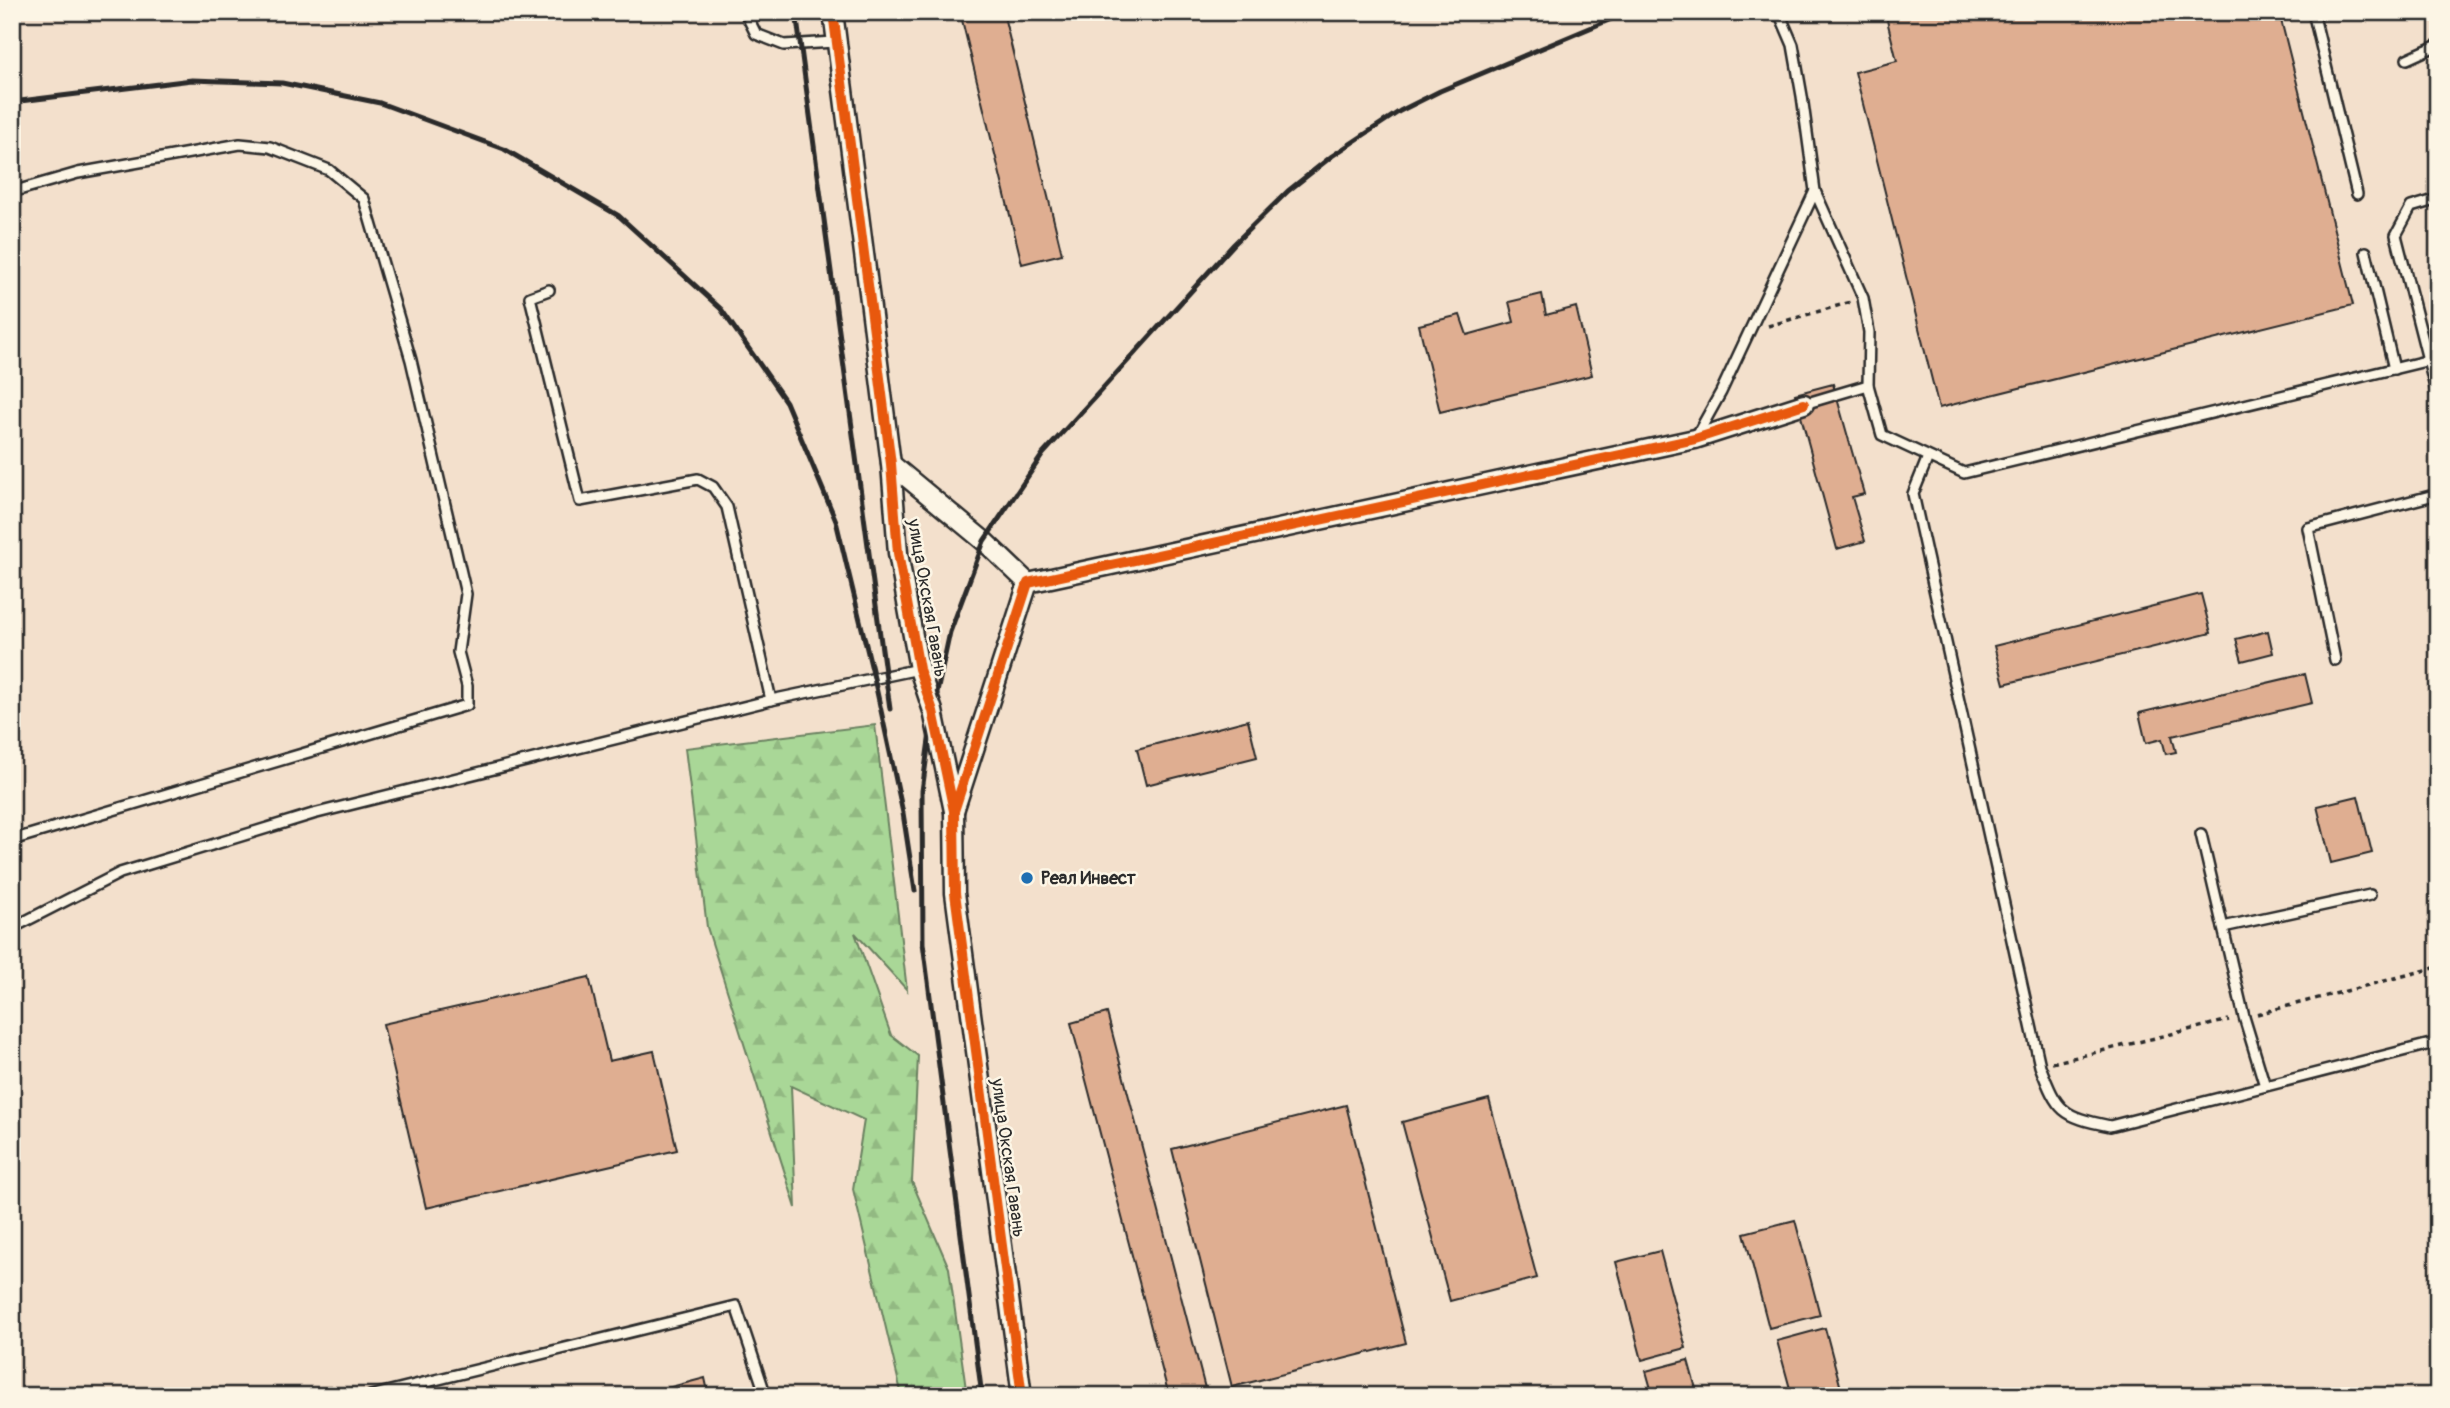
<svg xmlns="http://www.w3.org/2000/svg" width="2450" height="1408" font-family="Pangolin,sans-serif">
<style>
.built{fill:#f3e0cc}
.forest{fill:url(#forest-firs);stroke:#6a8161;stroke-width:2}
.building{fill:#dfae91;stroke:#2b2b2b;stroke-width:2}
.lines{fill:none;stroke-linecap:round;stroke-linejoin:round}
.lane-casing{stroke:#2b2b2b;stroke-width:14}
.street-casing{stroke:#2b2b2b;stroke-width:23}
.path{stroke:#2b2b2b;stroke-width:3.5;stroke-dasharray:5 5;stroke-linecap:butt}
.lane{stroke:#fcf5e5;stroke-width:9}
.street{stroke:#fcf5e5;stroke-width:18}
.rail{stroke:#2b2b2b;stroke-width:5}
.cycleway-casing{stroke:#fcf5e5;stroke-width:15}
.cycleway{stroke:#e8590c;stroke-width:10}
.poi-dot{fill:#1f6fb2;stroke:#fcf5e5;stroke-width:2.5}
.labels{text-anchor:middle;dominant-baseline:central;stroke-width:5;stroke-linejoin:round;paint-order:stroke}
.street-label{font-size:18px;fill:#2b2b2b;stroke:#fcf5e5}
.poi-label{font-size:18px;font-weight:bold;fill:#2b2b2b;stroke:#fcf5e5;text-anchor:start}
</style>
<defs>
<pattern id="forest-firs" width="22" height="20" patternUnits="userSpaceOnUse" patternTransform="scale(1.75)"><rect width="22" height="20" fill="#a9d797"/><path d="M5 1l3.5 6h-7zM16 11l3.5 6h-7z" fill="#92b982"/></pattern>
</defs>
<rect width="100%" height="100%" fill="#fcf5e5"/>
<filter id="ink" filterUnits="userSpaceOnUse"><feTurbulence type="fractalNoise" baseFrequency=".0143" numOctaves="2"/><feDisplacementMap in="SourceGraphic" scale="14" xChannelSelector="R" yChannelSelector="G"/><feConvolveMatrix kernelMatrix="1 2 1 2 8 2 1 2 1" color-interpolation-filters="sRGB"/></filter>
<g filter="url(#ink)">
<rect class="built" x="12" y="12" width="2426" height="1384"/>
<path class="forest" d="M875 725 907 990 855 933 891 1035 918 1056 912 1182 949 1268 967 1396H902L853 1189 864 1120 791 1086 796 1208 707 927 685 748Z"/>
<g class="building">
<path d="M994 12H1003L1062 254 1022 264 962 20Z"/>
<path d="M1885 12H2279L2353 305 1939 408 1855 72 1897 61Z"/>
<path d="M1542 294 1546 315 1576 307 1592 375 1440 412 1419 325 1460 315 1467 335 1514 322 1509 302Z"/>
<path d="M1833 384 1864 494 1852 497 1865 541 1837 549 1795 394Z"/>
<path d="M2201 594 2211 633 2004 684 1994 646Z"/>
<path d="M2268 631 2273 653 2242 661 2236 639Z"/>
<path d="M2305 674 2312 703 2172 736 2176 752 2166 754 2162 739 2146 743 2139 713Z"/>
<path d="M1248 720 1257 757 1146 785 1137 749Z"/>
<path d="M2358 796 2372 853 2331 863 2317 806Z"/>
<path d="M589 977 609 1061 654 1051 677 1150 426 1208 383 1024Z"/>
<path d="M1107 1013 1207 1396H1169L1071 1023Z"/>
<path d="M1489 1099 1537 1278 1450 1301 1402 1122Z"/>
<path d="M1346 1105 1406 1343 1232 1387 1172 1149Z"/>
<path d="M1795 1220 1820 1315 1769 1328 1744 1233Z"/>
<path d="M1660 1251 1686 1348 1642 1360 1616 1262Z"/>
<path d="M1825 1328 1843 1396H1792L1777 1341Z"/>
<path d="M1688 1360 1698 1396H1653L1646 1371Z"/>
<path d="M705 1378 709 1396H637Z"/>
</g>
<g class="lines">
<defs>
<g id="lane">
<path d="M745 12 756 34 784 45 835 42"/>
<path d="M2313 12 2357 194"/>
<path d="M2407 59 2438 45"/>
<path d="M1815 191 1863 298 1869 332 1868 385"/>
<path d="M12 192 78 173 240 144 270 147 329 170 364 199 411 360 466 594 458 652 467 686V705L12 840"/>
<path d="M2438 199 2411 207 2396 235 2438 399"/>
<path d="M2366 252 2394 369"/>
<path d="M549 290 530 297 580 501 698 479 713 487 727 507 771 700"/>
<path d="M1804 404 1868 385 1882 435 1964 473 2438 358"/>
<path d="M1696 437 1721 392 1815 191 1802 96 1793 45 1781 17 1771 12"/>
<path d="M1928 457 1913 494 2040 1066C2058 1112 2061 1116 2110 1126L2438 1042"/>
<path d="M2335 660 2308 528 2438 494"/>
<path d="M2201 834 2244 1017 2265 1086"/>
<path d="M2223 927 2370 895"/>
<path d="M12 928 120 873 313 814 771 700 919 669"/>
<path d="M370 1396 736 1306 766 1396"/>
</g>
<g id="street">
<path d="M833 12 891 464 898 553 919 669 933 711 954 811 955 893 1022 1396"/>
<path d="M891 464 984 541 1028 583"/>
<path d="M954 811 1028 583 1695 439 1804 404"/>
</g>
</defs>
<use href="#lane" class="lane-casing"/>
<use href="#street" class="street-casing"/>
<g class="path">
<path d="M1768 326 1851 302"/>
<path d="M2257 1014 2438 967"/>
<path d="M2052 1063 2229 1020"/>
</g>
<use href="#lane" class="lane"/>
<use href="#street" class="street"/>
<g class="rail">
<path d="M796 12 890 709"/>
<path d="M12 102 192 80 282 83 380 103 504 149 619 216 721 309 786 402 836 521 874 678 903 813 915 891"/>
<path d="M982 1396 923 943 922 791 933 711 950 632 984 541 1043 454 1234 244 1288 191 1332 156 1400 111 1440 91 1628 12"/>
</g>
<defs>
<g id="cycleway">
<path d="M833 12 891 464 898 553 919 669 933 711 954 811 955 893 1022 1396"/>
<path d="M954 811 1028 583 1695 439 1804 404"/>
</g>
</defs>
<use href="#cycleway" class="cycleway-casing"/>
<use href="#cycleway" class="cycleway"/>
</g>
</g>
<circle class="poi-dot" cx="1027" cy="878" r="7"/>
<g class="labels">
<g class="street-label">
<text transform="translate(927 598) rotate(80)">улица Окская Гавань</text>
<text transform="translate(1008 1158) rotate(82)">улица Окская Гавань</text>
</g>
<g class="poi-label">
<text x="1041" y="878">Реал Инвест</text>
</g>
</g>
<rect width="2450" height="1408" fill="none" stroke="#fcf5e5" stroke-width="42"/>
<rect x="21" y="21" width="2408" height="1366" fill="none" stroke="#2b2b2b" stroke-width="2.5" filter="url(#ink)"/>
</svg>
